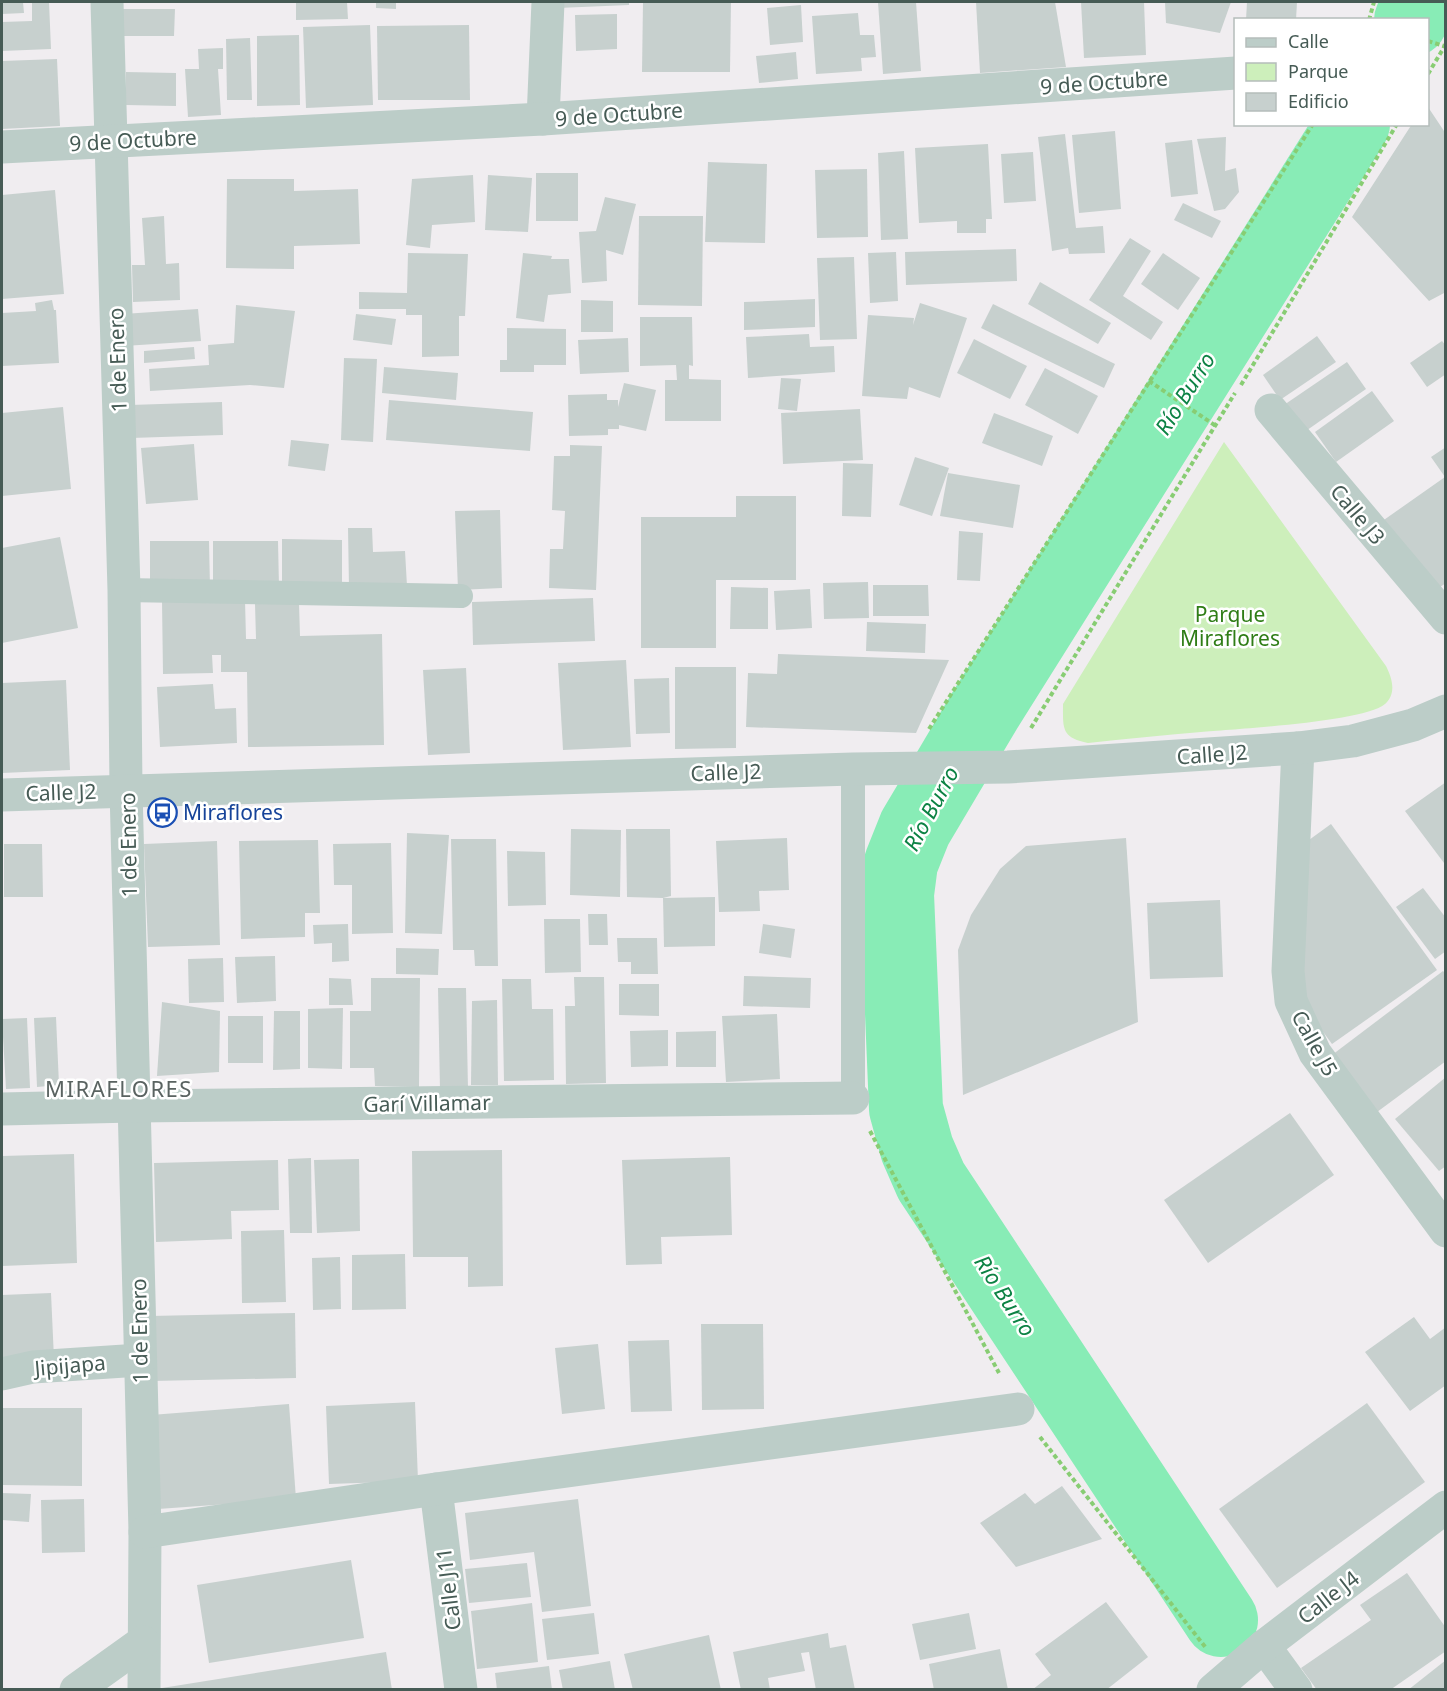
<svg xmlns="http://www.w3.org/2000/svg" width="1447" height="1691" font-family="'Noto Sans',sans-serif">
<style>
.green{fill:#cdefbb}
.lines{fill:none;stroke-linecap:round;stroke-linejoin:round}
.river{stroke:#88ecb6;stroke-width:74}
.building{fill:#c7d0ce}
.path{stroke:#88cd73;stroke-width:4;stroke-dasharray:4.5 3;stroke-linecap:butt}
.service{stroke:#bccdc8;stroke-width:24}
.minor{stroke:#bccdc8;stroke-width:33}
.labels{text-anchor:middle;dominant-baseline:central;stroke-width:5;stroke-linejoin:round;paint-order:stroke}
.street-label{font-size:21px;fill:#465b55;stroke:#fff}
.park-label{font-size:21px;fill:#2f7d16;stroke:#fff}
.transit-label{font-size:21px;fill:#164399;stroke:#fff;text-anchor:start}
.water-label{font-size:22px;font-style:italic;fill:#0c8244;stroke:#fff}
.neighbourhood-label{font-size:22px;letter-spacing:1.5px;fill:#5a6361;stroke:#fff}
</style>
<rect width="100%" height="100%" fill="#f0edf0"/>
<path class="green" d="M1224 442 1386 666C1392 678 1397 693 1385 704 1365 722 1234 729 1201 732 1163 735 1125 739 1088 743 1061 738 1063 728 1063 704Z"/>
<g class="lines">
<g class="river">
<path d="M1411 20 1419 2"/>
<path d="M1221 1620 931 1181 917 1149 906 1109 897 894 901 863 915 828 985 710 1353 124"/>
</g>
</g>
<g class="building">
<path d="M2 2H23L24 13 2 14Z"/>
<path d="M32 2H49L51 49 2 51V22L32 21Z"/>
<path d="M296 2H347L348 19 296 20Z"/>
<path d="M376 2H396V9L376 8Z"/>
<path d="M558 2H629V5L558 8Z"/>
<path d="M643 2H731L730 72H642Z"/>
<path d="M878 2H916L921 71 883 74Z"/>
<path d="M976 2H1055L1066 67 980 73Z"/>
<path d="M1081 2H1144L1146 55 1084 58Z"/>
<path d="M1165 2H1231L1220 33 1166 23Z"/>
<path d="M1247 2H1297L1296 20H1246Z"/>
<path d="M801 5 803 42 770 45 767 8Z"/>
<path d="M120 9H175L174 36H120Z"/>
<path d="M858 13 860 35H874L876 57 861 58 862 71 816 74 812 16Z"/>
<path d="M617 14V49L576 51 575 15Z"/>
<path d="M370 25 373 105 306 108 303 27Z"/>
<path d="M469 25 470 100H378L377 26Z"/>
<path d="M299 35 300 105 257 106V36Z"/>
<path d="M250 38 252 100H227L226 39Z"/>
<path d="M223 48V69H218L221 115 188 117 185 69H199L198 49Z"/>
<path d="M796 52 798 79 759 83 756 56Z"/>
<path d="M57 59 60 126 2 129V61Z"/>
<path d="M126 72 176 73V106L126 105Z"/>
<path d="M1428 107 1446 134V292L1429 301 1352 217 1412 124H1428Z"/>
<path d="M1115 131 1121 209 1079 213 1072 135Z"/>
<path d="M1065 134 1076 228 1103 226 1105 253 1069 254 1068 248 1052 251 1038 137Z"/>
<path d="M1226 137 1225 171 1236 168 1239 192 1225 209 1214 211 1197 139Z"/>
<path d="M1192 140 1198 194 1171 197 1165 143Z"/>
<path d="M988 144 992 219H986V233H957V221L919 223 915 148Z"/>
<path d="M904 151 908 239 881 240 878 153Z"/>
<path d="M1033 152 1036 201 1004 203 1001 154Z"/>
<path d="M708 162 767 164 765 243 705 242Z"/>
<path d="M867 169 868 237 817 238 815 170Z"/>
<rect x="536" y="173" width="42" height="48"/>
<path d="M473 175 475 222 432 225 430 248 406 245 412 179Z"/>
<path d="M488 175 532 178 528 232 485 230Z"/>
<path d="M227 179H294V191L358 189 360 244 294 246V269L226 268Z"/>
<path d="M55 190 64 294 2 299V195Z"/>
<path d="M605 197 636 204 623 255 606 250 607 281 582 283 579 232 596 231Z"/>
<path d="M1183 203 1221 221 1212 238 1174 220Z"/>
<path d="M164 216 166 264 179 263 180 300 133 302 132 265H145L142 218Z"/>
<path d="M639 216H703L702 306 638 305Z"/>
<path d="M1130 238 1151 251 1123 296 1163 322 1151 340 1089 300Z"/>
<path d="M1016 249 1017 281 906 285 905 252Z"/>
<path d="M896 252 898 301 870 303 868 253Z"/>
<path d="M408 253 468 254 465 316H459V356L422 357V315H406V309H359V292L407 293Z"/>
<path d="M523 253 552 256 551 259H569L571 293 548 295 544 322 516 318Z"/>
<path d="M1163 253 1200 278 1178 310 1141 284Z"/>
<path d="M854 257 857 339 820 340 817 258Z"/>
<path d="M1040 282 1111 323 1098 344 1028 304Z"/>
<path d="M815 299V327L744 330V302Z"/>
<path d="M52 300 54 310H56L59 363 2 366V313L36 311 35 303Z"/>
<path d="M581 300 613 301V332H581Z"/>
<path d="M920 303 967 318 940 398 909 387 907 399 862 396 868 315 914 318 913 325Z"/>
<path d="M993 304 1115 364 1104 388 981 328Z"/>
<path d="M236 305 295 311 284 388 250 385 150 391 149 369 209 365 208 345 234 343Z"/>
<path d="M198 309 201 341 124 346 123 314Z"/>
<path d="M356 314 396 319 392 345 353 340Z"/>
<path d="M640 317H692L693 366 689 365V379L721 380V421H665V380H677L676 365 640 366Z"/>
<path d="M507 328 566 329V365H534V372H500V360H507Z"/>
<path d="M809 334 810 347 834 346 835 372 748 378 746 337Z"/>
<path d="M1317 336 1336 362 1280 400 1263 375Z"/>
<path d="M628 338 629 372 580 374 578 340Z"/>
<path d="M974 339 1027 366 1010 399 957 373Z"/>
<path d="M1442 341 1446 346V374L1427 387 1410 363Z"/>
<path d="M194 347 195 359 144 363V351Z"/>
<path d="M344 358 377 359 373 442 341 440Z"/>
<path d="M1347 362 1366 389 1300 435 1281 407Z"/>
<path d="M384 367 458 373 456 400 382 393Z"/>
<path d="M1045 368 1098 396 1078 434 1025 405Z"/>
<path d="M781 378 801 379 797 411 778 409Z"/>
<path d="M624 383 656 390 646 431 619 425V429H608V435L569 436 568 395 607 394V400H618V407Z"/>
<path d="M1372 391 1394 421 1336 462 1315 432Z"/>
<path d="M389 400 533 412 530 451 386 440Z"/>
<path d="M222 402 223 435 131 438 130 405Z"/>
<path d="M63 407 71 489 2 496V413Z"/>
<path d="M860 409 863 460 783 464 781 413Z"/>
<path d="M994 413 1053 436 1042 466 982 443Z"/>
<path d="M291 440 329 444 325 471 288 466Z"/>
<path d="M194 444 198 500 146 504 141 448Z"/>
<path d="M570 445 602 446 596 590 549 588 550 549H563L565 511 552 510 554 456H570Z"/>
<path d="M1446 447V583L1431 593 1381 522 1445 477 1431 457Z"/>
<path d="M915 457 949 468 932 516 899 505Z"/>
<path d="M843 463 873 464 871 517 842 516Z"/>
<path d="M948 473 1020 485 1013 528 940 516Z"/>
<path d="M736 496H796V580H716V648H641V517H736Z"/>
<path d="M500 510 502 588 458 590 455 511Z"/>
<path d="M348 528H372L373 552 405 551 407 586 349 588Z"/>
<path d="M959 531 983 533 980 581 957 580Z"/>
<path d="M60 537 78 628 2 643V548Z"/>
<path d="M282 539 342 540V588L282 587Z"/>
<path d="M150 541H209L210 588H150Z"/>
<path d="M213 541H278L279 587H213Z"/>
<path d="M868 582 869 618 824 619 823 583Z"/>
<path d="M873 585H928L929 616H873Z"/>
<path d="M731 587 768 588V629H730Z"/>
<path d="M810 589 812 628 776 630 774 591Z"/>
<path d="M593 598 595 641 473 645 472 602Z"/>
<path d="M245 600 246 639H256L255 604 299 603 300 636 382 634 384 745 248 747 247 672H221V655H212L213 673 163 674 162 601Z"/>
<path d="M867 622 926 624 925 653 866 651Z"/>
<path d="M778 654 949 660 916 733 746 727 748 673 777 674Z"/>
<path d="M626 660 631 747 563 750 558 663Z"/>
<path d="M675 667H736V748L675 749Z"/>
<path d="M466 668 470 753 428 755 423 670Z"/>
<path d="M669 678 670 733 636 734 634 679Z"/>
<path d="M66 680 70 770 2 773V683Z"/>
<path d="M213 684 215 709 236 708 237 743 160 747 157 687Z"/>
<path d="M1446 782V862L1444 863 1405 811Z"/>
<path d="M1331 824 1437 970 1332 1044 1291 988 1309 840Z"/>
<path d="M571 829 621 830 620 897 570 895Z"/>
<path d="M626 829H670L671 896 663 898 627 897Z"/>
<path d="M407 833 449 835 442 934 405 933Z"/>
<path d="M787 838 789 890 759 891 760 911 719 912 716 841Z"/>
<path d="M1126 838 1138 1022 963 1095 958 950 971 915 1000 869 1026 846Z"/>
<path d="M451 839H496L498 966H475L474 950H453Z"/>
<path d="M318 840 320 913H305V937L241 939 239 841Z"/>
<path d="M217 841 220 945 148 947 144 844Z"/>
<path d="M391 843 393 933 352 934V885H334L333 844Z"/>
<path d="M4 844H42L43 897H4Z"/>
<path d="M507 851 545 852 546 905 508 906Z"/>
<path d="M1423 888 1446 918V951L1435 959 1396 907Z"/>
<path d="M715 897V946L664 947 663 898Z"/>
<path d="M1220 900 1223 977 1150 979 1147 903Z"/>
<path d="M588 914H607L608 945H589Z"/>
<path d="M544 919H580L581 972 545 973Z"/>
<path d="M348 924 349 961 332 962V943L314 944 313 925Z"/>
<path d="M763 924 795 929 791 958 759 953Z"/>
<path d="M617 938H657L658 974H631V962H618Z"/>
<path d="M396 948 439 949 438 975 396 974Z"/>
<path d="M275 956 276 1001 237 1003 235 957Z"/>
<path d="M223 958 224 1002 189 1003 188 959Z"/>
<path d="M1443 971 1446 974V1061L1373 1115 1328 1058Z"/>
<path d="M744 976 811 978 810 1008 743 1006Z"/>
<path d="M574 977H604L606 1083 566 1084 565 1006H575Z"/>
<path d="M329 978 351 979 353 1005H329Z"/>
<path d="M371 978H420L419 1087 375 1086 374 1068H350V1011H371Z"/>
<path d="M502 979H531L532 1009H553L554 1080 504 1081Z"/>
<path d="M619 984H659V1016L619 1015Z"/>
<path d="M438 988H466L468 1089 440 1090Z"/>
<path d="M497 1000 498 1085H471L472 1001Z"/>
<path d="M162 1002 220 1011 219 1072 157 1076Z"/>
<path d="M343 1008 342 1069 308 1068V1009Z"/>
<path d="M274 1011H300V1069L273 1070Z"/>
<path d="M777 1014 780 1079 726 1082 722 1016Z"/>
<rect x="228" y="1016" width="35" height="47"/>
<path d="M56 1017 59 1085 37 1087 34 1018Z"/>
<path d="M27 1018 30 1088 6 1089 2 1019Z"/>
<path d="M668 1030V1066L631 1067 630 1031Z"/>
<path d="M716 1031V1067H676V1032Z"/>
<path d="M1446 1077V1166L1439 1171 1395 1119Z"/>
<path d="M1290 1113 1334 1175 1208 1263 1164 1200Z"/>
<path d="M502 1150 503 1286 468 1287V1257H413L412 1151Z"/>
<path d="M74 1154 77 1263 2 1266V1156Z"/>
<path d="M730 1157 732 1235 661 1237 662 1264 626 1265 622 1160Z"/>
<path d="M311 1158 312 1233H290L288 1159Z"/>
<path d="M359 1159 360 1231 317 1233 314 1160Z"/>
<path d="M278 1160 279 1210 231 1211 232 1239 156 1242 154 1163Z"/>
<path d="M284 1230 286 1302 242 1303 241 1231Z"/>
<path d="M405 1254 406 1309 352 1310V1255Z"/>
<path d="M340 1257 341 1309 313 1310 312 1258Z"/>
<path d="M51 1293 54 1359 2 1362V1295Z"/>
<path d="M295 1313 296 1378 152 1381 150 1316Z"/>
<path d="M1414 1317 1430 1339 1446 1327V1385L1410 1411 1365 1352Z"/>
<path d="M701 1324H763L764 1409 702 1410Z"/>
<path d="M669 1340 672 1411 631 1412 628 1341Z"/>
<path d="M598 1344 605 1409 562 1414 555 1348Z"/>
<path d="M415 1402 418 1481 329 1484 326 1406Z"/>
<path d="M1367 1403 1425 1482 1277 1588 1219 1509Z"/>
<path d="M289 1404 296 1499 158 1509 151 1415Z"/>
<path d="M2 1408H82V1486L2 1485Z"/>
<path d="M1062 1486 1102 1539 1016 1567 980 1523 1025 1493 1035 1504Z"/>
<path d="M2 1493 31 1494 29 1522 2 1520Z"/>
<path d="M84 1499 85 1552 42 1553 41 1500Z"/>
<path d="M578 1499 591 1606 542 1612 534 1552 470 1560 465 1513Z"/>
<path d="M351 1560 364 1638 209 1663 197 1585Z"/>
<path d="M527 1563 531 1597 469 1603 465 1569Z"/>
<path d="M1407 1573 1446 1628V1651L1390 1690H1317L1301 1668 1371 1620 1360 1605Z"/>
<path d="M1106 1602 1148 1657 1106 1690H1032L1051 1675 1035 1654Z"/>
<path d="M532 1603 538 1662 477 1669 471 1611Z"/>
<path d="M594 1613 599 1654 547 1660 542 1619Z"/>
<path d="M969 1613 976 1649 920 1660 912 1624Z"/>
<path d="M828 1633 830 1648 846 1645 855 1690H816L809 1652 801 1653 805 1671 768 1678 770 1690H741L733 1652Z"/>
<path d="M709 1635 721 1690H633L624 1654Z"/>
<path d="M1000 1649 1008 1690H934L929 1664Z"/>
<path d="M386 1652 392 1690H162V1688Z"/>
<path d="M1446 1660V1690H1408Z"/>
<path d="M610 1661 615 1690H563L559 1670Z"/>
<path d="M549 1666 552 1690H497L495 1673Z"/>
</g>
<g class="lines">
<g class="path">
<path d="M1369 20 1374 2"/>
<path d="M1428 41 1444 46"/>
<path d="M1428 74 1446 44"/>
<path d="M1149 381 1216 426"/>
<path d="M1241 385 1397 124"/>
<path d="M1031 728 1235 393"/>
<path d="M929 729 1313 124"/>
<path d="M870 1131 999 1373"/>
<path d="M1040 1437 1206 1648"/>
</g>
<g class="service">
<path d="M124 590 461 596"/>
<path d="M853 769V1098"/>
</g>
<g class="minor">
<path d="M107 2 124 590 126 789 145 1532 144 1690"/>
<path d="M543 119 548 2"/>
<path d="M2 147 543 119 1236 73"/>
<path d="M1271 410 1446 618"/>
<path d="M1298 748 1288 971 1291 1001 1315 1053 1446 1231"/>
<path d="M2 795 853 769 1008 767 1298 748 1353 741 1413 725 1446 711"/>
<path d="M2 1109 134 1106 853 1098"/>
<path d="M2 1374 33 1367 140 1360"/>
<path d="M436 1489 461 1690"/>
<path d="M145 1532 436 1489 1018 1409"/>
<path d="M1264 1646 1296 1690"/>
<path d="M76 1690 143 1642"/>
<path d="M1213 1690 1264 1646 1446 1507"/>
</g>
</g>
<defs>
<symbol id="bus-ring" viewBox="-11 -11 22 22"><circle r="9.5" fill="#fff" stroke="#1a4fb4" stroke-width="1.5"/><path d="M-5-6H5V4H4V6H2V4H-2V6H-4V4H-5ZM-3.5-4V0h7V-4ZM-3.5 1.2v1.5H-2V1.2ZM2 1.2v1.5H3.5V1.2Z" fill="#1a4fb4"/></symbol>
</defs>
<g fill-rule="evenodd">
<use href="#bus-ring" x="146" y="796" width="33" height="33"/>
</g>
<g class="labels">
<g class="street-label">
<text transform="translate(1104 82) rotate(-4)">9 de Octubre</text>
<text transform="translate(619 114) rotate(-4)">9 de Octubre</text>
<text transform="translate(133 140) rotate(-3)">9 de Octubre</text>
<text transform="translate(117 360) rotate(-92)">1 de Enero</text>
<text transform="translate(1358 514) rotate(50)">Calle J3</text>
<text transform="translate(1212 754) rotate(-4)">Calle J2</text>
<text transform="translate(726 772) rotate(-2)">Calle J2</text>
<text transform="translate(61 792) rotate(-2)">Calle J2</text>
<text transform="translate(128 845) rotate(-91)">1 de Enero</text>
<text transform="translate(1315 1043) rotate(61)">Calle J5</text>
<text transform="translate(427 1103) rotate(-1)">Garí Villamar</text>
<text transform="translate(139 1331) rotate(-91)">1 de Enero</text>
<text transform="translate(70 1365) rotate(-5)">Jipijapa</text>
<text transform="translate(448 1589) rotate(-97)">Calle J11</text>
<text transform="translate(1328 1597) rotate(-38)">Calle J4</text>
</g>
<g class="park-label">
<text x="1230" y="614">Parque<tspan x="1230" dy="24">Miraflores</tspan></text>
</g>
<g class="transit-label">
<text x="183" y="812">Miraflores</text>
</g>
<g class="water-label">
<text transform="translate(1184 393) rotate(-58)">Río Burro</text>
<text transform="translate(930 808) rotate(-62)">Río Burro</text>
<text transform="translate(1006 1295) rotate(57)">Río Burro</text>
</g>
<g class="neighbourhood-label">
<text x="119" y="1088">MIRAFLORES</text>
</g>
</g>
<rect width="1447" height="1691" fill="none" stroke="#465b55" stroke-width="6"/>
<rect x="1234" y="18" width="195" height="108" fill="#ffffff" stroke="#b5bdbb" stroke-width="1.5"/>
<rect x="1246" y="38" width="30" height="9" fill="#bccdc8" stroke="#b5bdbb" stroke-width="1.5"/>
<text x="1288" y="48" font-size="18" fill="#465b55">Calle</text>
<rect x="1246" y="63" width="30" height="18" fill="#cdefbb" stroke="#b5bdbb" stroke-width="1.5"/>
<text x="1288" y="78" font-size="18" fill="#465b55">Parque</text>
<rect x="1246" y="93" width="30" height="18" fill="#c7d0ce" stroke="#b5bdbb" stroke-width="1.5"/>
<text x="1288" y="108" font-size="18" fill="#465b55">Edificio</text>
</svg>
